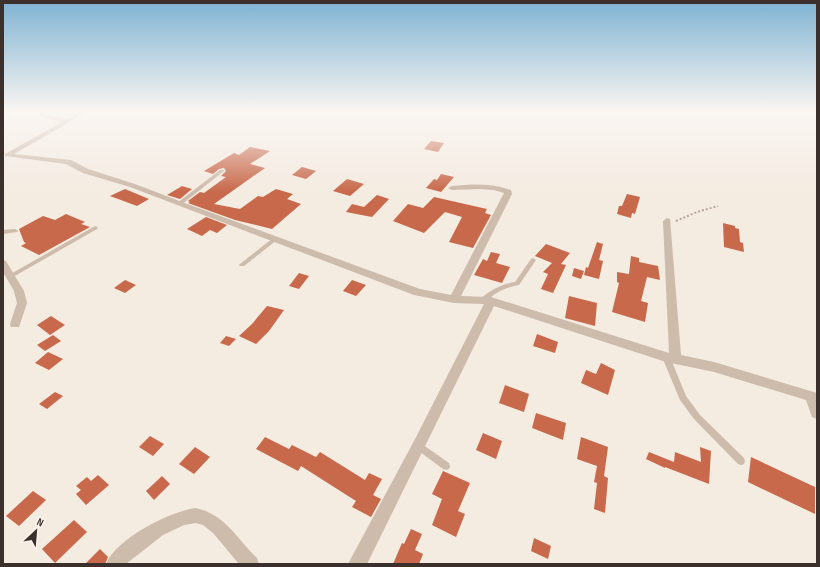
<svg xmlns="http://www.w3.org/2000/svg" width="820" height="567" font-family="'Sofia Sans Condensed',sans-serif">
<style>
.building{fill:#c8694b}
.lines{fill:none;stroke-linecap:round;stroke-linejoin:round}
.path{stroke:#b9a596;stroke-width:2;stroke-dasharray:2 2;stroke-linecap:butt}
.lane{fill:#cdbbac;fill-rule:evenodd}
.street{fill:#cdbbac;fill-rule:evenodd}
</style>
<rect width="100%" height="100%" fill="#f4ebe1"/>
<g class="building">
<path d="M431 141 444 143 438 152 424 149Z"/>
<path d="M250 147 270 151 250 164 265 168 214 204 240 209 258 196 263 197 276 189 293 194 287 199 301 204 272 229 235 220 188 203 190 202 188 201 200 192 204 193 226 177 221 176 226 171 224 168 219 169 213 174 204 171 234 153 239 155Z"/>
<path d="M302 167 316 171 306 179 292 175Z"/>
<path d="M441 174 454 177 441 192 426 188 434 179 437 180Z"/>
<path d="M347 179 364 184 350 196 333 191Z"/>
<path d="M182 186 192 189 180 199 167 195Z"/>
<path d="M125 189 149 199 137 206 110 196Z"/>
<path d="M627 194 640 197 635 214 632 213 631 218 617 214 619 206H622Z"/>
<path d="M377 195 389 199 372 217 346 212 352 204 364 207Z"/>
<path d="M434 197 487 209 485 213 491 215 473 248 449 242 462 217 445 212 424 233 393 221 408 204 423 208Z"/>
<path d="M66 214 85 222 81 224 90 227 39 255 21 246 26 243 24 242 19 229 43 216 55 220Z"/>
<path d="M206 217 227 225 217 233 210 230 202 236 187 229Z"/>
<path d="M723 223 735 226V228L739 229 740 242 743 243 744 252 724 247Z"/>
<path d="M597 242 603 244 599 260 603 261 599 279 584 275 586 267 588 268Z"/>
<path d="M546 244 570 253 561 264 566 265 553 293 541 289 548 274 543 272 552 263 535 256Z"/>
<path d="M491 252 500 254 496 263 510 267 502 283 474 275 483 259 487 261Z"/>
<path d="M631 256 639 258V262L658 266 660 280 647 277 641 301 648 303 645 322 612 312 619 283 617 282V272L629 274Z"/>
<path d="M574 268 584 271 581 279 572 276Z"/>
<path d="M299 273 309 276 299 289 289 286Z"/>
<path d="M125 280 136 285 125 293 114 288Z"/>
<path d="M352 280 366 285 356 296 343 291Z"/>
<path d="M569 296 597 303 595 326 565 318Z"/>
<path d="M267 306 284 310 269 331 256 344 239 336 252 324Z"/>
<path d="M51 316 65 325 50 335 37 325Z"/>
<path d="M537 334 558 342 555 353 533 346Z"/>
<path d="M53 335 61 341 45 351 37 345Z"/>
<path d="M226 336 236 339 229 346 220 343Z"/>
<path d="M48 352 63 359 49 370 35 363Z"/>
<path d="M601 363 615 370 608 395 581 383 586 370 596 374Z"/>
<path d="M505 385 529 394 524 412 499 403Z"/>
<path d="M55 392 63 396 47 409 39 404Z"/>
<path d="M536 413 566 423 563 440 532 428Z"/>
<path d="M483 433 502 441 496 459 476 450Z"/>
<path d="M150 436 164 444 153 456 139 447Z"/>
<path d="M265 437 289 449 292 445 316 457 320 452 365 480 369 473 382 479 373 495 381 499 371 517 352 507 356 501 301 466 298 471 256 449Z"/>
<path d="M581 437 608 447 604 476 608 478 605 513 594 509 597 483 594 482 597 466 577 459Z"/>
<path d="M195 447 210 457 194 474 179 464Z"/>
<path d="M700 447 711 451 709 484 665 467V468L646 459 649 452 674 462 675 452 701 462Z"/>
<path d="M751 457 815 487V514L748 482Z"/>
<path d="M443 471 470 483 458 511 465 514 456 537 432 525 442 499 432 494Z"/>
<path d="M98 475 109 485 86 505 76 494 81 490 76 486 87 477 91 481Z"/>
<path d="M162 476 170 484 154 500 146 491Z"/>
<path d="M33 491 46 500 19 526 6 516Z"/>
<path d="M74 520 87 532 55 563 42 549Z"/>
<path d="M411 529 422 534 415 550 423 554 419 564H393L402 543 404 544Z"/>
<path d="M534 538 551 546 548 559 531 551Z"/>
<path d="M100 549 108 557 105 564H85Z"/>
</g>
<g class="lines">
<path class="path" d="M676 221 697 212 718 206"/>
<g class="lane">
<path d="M220 170H224V171L181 205H177V203Z"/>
<path d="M95 226 97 227 98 228 97 229 13 277 11 278 8 276 9 275Z"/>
<path d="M15 229 17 230 18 231 17 232 3 234V230Z"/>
<path d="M275 237 277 238 278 239 277 240 244 266H240L239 265 240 264 273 238Z"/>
<path d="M533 258 536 260 519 285C511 287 504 288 497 293 491 296 486 303 480 303L479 301 480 299C491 290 501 284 515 282L531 259Z"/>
<path d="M666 354 668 355 670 357 686 396 700 415 744 458 745 461 744 464 741 465 738 464 694 419 680 400 662 357 664 355Z"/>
<path d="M419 442 449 463 450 466 449 469 446 470 443 469 416 449 415 446 416 443Z"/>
</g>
<g class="street">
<path d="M41 112H47L45 114 67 119 79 112H87L14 154 71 160 88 169 135 184 182 202 420 289 451 295 504 193 494 190 480 189 452 190 448 188 452 186C472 184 491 183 511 190L512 194 461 296 491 297 669 353 663 221 667 218 670 219 681 355 714 362 817 393V419L812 417 806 400 714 372 666 362 494 306 367 564H348L414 441 484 304 454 303 414 295 130 187 83 173 66 164 5 156V154L62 122 42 117 39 115Z"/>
<path d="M3 260 6 261 24 291 27 303 19 327H11L10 324 17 303 14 291 3 272Z"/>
<path d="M196 508C226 515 236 538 257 558L259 564H239L213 533 203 525 196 523 184 525 163 535 126 564H106C116 539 170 511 196 508Z"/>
</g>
</g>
<linearGradient id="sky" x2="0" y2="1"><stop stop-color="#7eb2d2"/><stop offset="0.58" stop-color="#faf6f2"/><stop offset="1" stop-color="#faf6f2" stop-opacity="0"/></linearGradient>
<rect width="820" height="192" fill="url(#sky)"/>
<rect width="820" height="567" fill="none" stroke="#3b302b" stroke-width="8"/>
<g transform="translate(36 531) rotate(26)" stroke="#fbf5ee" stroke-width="3" paint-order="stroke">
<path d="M0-3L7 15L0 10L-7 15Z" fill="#3b302b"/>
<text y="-6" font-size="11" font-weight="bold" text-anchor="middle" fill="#3b302b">N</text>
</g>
</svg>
